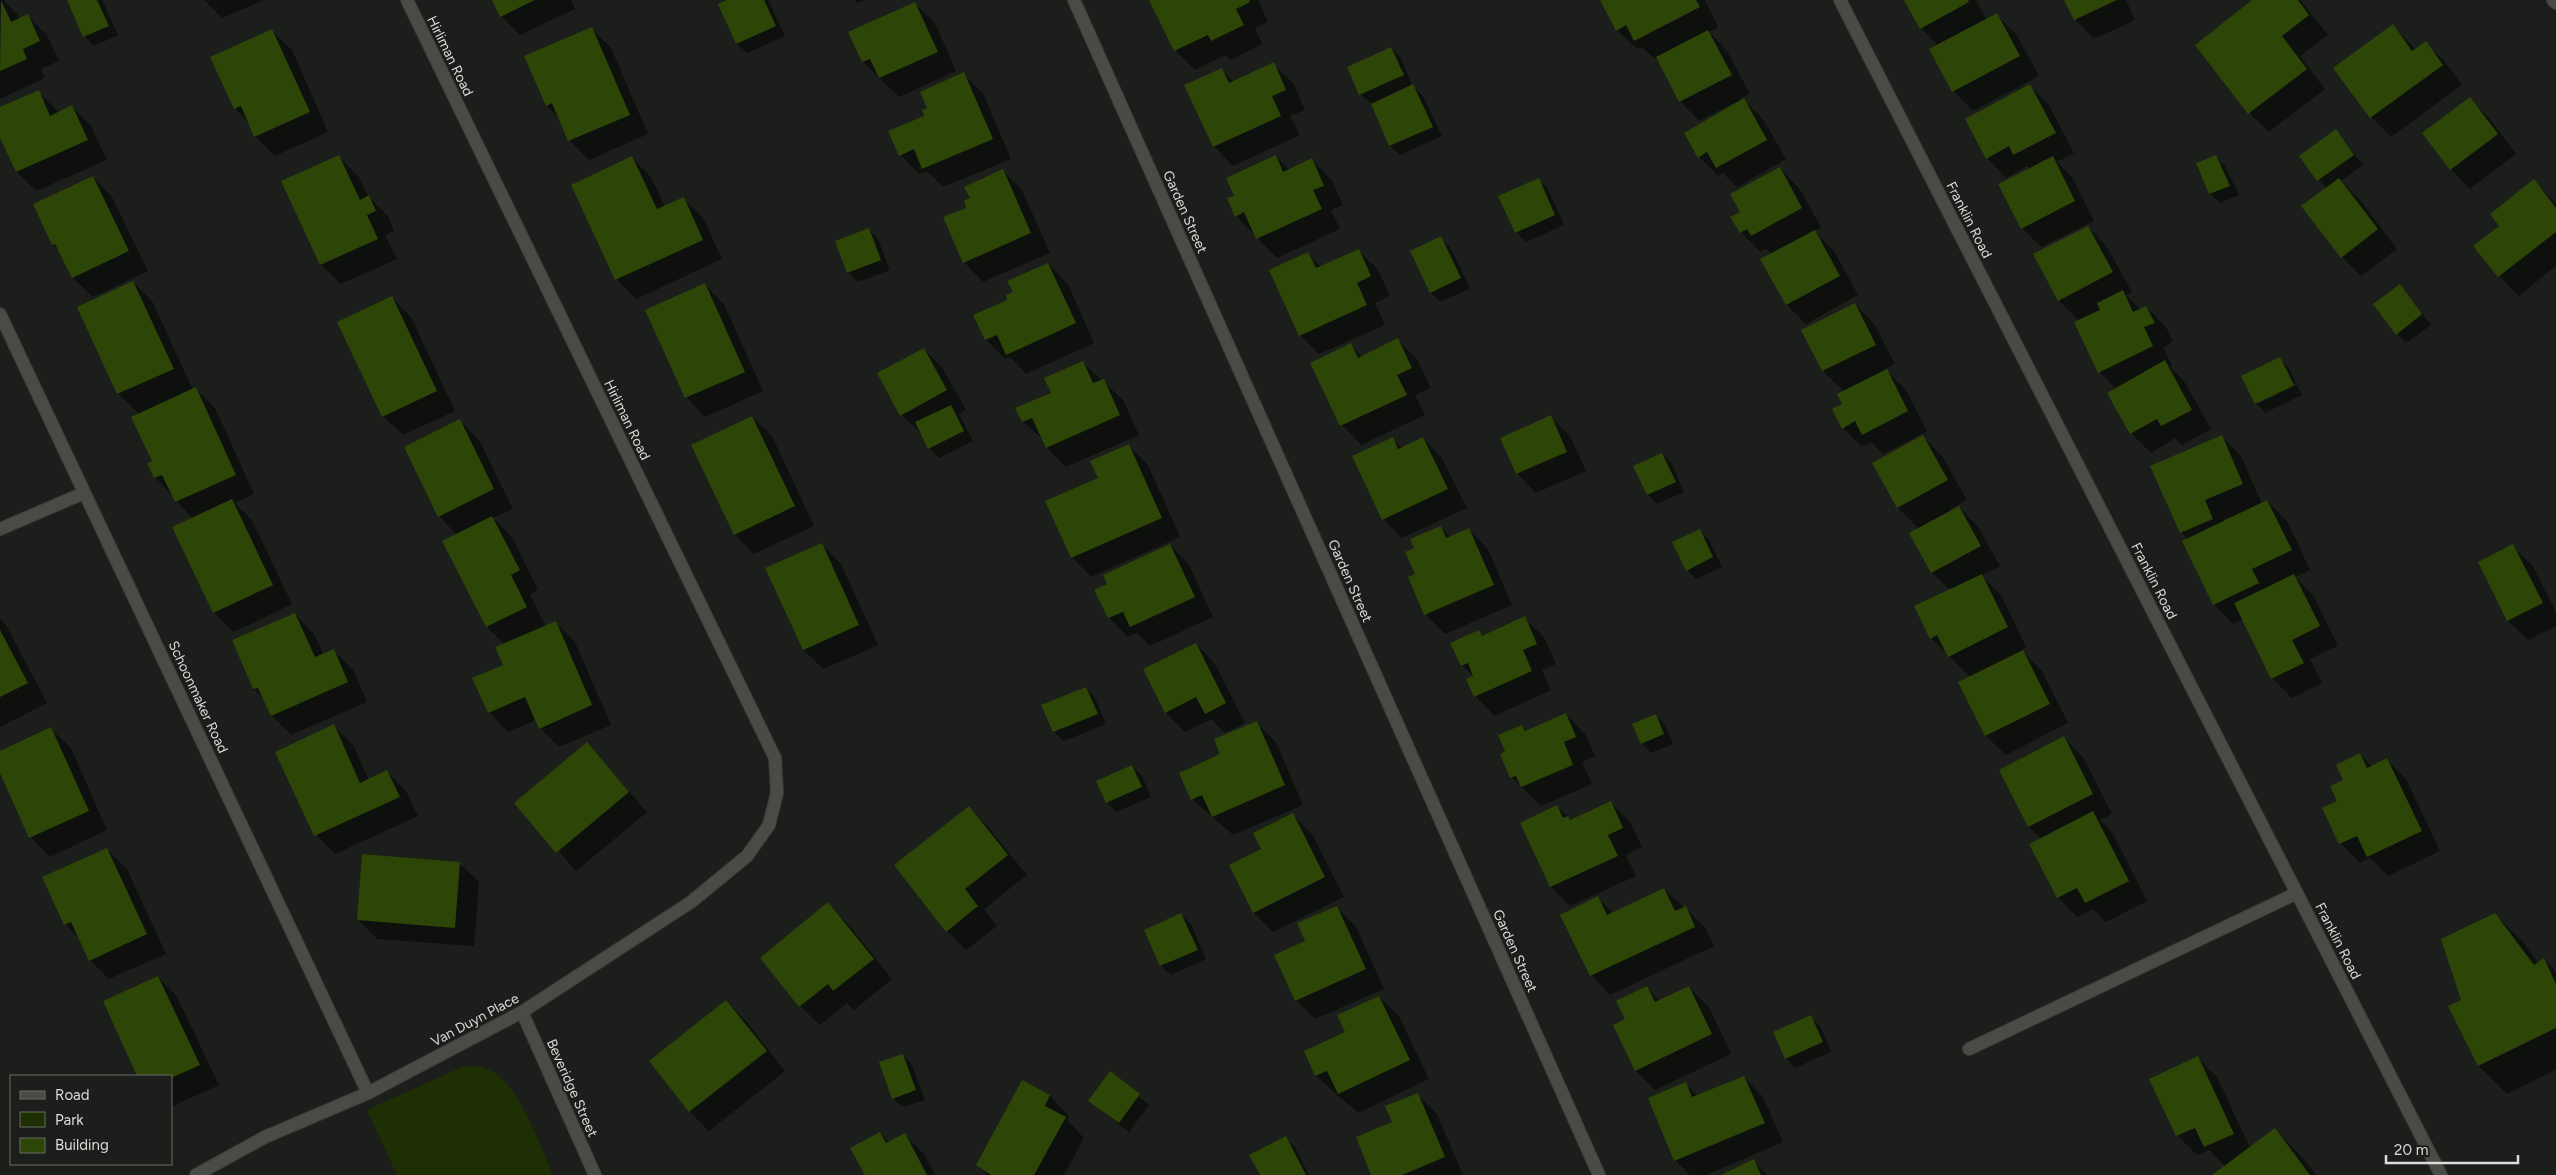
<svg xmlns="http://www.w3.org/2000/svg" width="2556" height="1175" font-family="Figtree,sans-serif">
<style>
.green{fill:#1e3003}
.shadow{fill:#0007;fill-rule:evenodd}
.building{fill:#2d4507}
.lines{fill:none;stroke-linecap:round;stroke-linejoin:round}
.service-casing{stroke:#3a3b39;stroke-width:14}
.minor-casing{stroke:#3a3b39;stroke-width:14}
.service{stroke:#494b47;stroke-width:12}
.minor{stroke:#494b47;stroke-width:12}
.labels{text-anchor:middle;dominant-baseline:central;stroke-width:4;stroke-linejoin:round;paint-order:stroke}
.street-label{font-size:14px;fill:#dadcd9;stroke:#1c1e1b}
</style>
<rect width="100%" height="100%" fill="#1c1e1b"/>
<path class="green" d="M478 1066C517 1072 538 1143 553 1175H397L367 1110 462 1067Z"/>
<g class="shadow">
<path d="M0 0H3L17 14 19 20 28 16 47 35 59 61 41 69 45 78 0 99Z"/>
<path d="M69 0H102L118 35 94 46 84 36Z"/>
<path d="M204 0H264L222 18Z"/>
<path d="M493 0H571L575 9 520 35 501 16Z"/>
<path d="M730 0H768L785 36 747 53 737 44 720 5Z"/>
<path d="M854 0H866L858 3Z"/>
<path d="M1150 0H1258L1268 22 1255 28 1262 44 1231 60 1226 55 1195 70 1175 50Z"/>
<path d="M1602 0H1705L1718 27 1709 32 1727 51 1750 94 1742 98 1763 119 1786 159 1737 187 1723 173 1718 176 1699 157 1737 104 1736 102 1699 121 1680 101 1658 58 1655 59 1642 47 1637 49 1617 30Z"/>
<path d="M1905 0H1976L1987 20 1997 15 2016 34 2039 76 1973 111 1953 91 1938 46 1921 28Z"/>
<path d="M2066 0H2126L2135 20 2094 39 2075 19Z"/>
<path d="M2254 0H2300L2328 35 2300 56 2325 89 2269 132 2249 113 2197 45Z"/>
<path d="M915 4 935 23 956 71 899 97 863 62Z"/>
<path d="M2393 26 2416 50 2425 43 2445 62 2462 85 2391 137 2371 117 2335 68Z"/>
<path d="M592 29 611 48 648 134 589 160 569 140 561 120 547 106Z"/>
<path d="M272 31 292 50 328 132 275 156 255 136 249 123 235 108Z"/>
<path d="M1391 48 1401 58 1412 85 1423 96 1442 136 1400 155 1390 145 1371 103 1360 94Z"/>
<path d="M1273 64 1293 83 1305 110 1290 116 1300 135 1233 166 1214 146 1221 69 1234 82Z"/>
<path d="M963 74 983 93 1011 159 943 187 927 171 919 174 900 155 928 108Z"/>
<path d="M2030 86 2049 105 2074 153 2057 162 2072 177 2094 221 2041 247 2022 228 2030 170 2027 166 2006 178 1987 158Z"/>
<path d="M38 91 59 113 72 107 91 126 107 160 36 191 17 172 0 135V108Z"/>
<path d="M2469 99 2489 118 2516 154 2470 189 2451 169 2424 134Z"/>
<path d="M2336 131 2363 165 2341 181 2359 199 2397 249 2361 276 2342 257 2327 189 2301 156Z"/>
<path d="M1276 156 1290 170 1312 160 1331 179 1343 205 1331 210 1340 229 1277 258 1236 216V196Z"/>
<path d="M2215 156 2225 166 2239 195 2220 203 2210 194 2197 163Z"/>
<path d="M339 157 358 176 368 196 388 216 394 231 385 235 397 259 341 284 321 265 283 182Z"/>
<path d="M632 158 651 177 665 207 684 199 703 218 722 259 636 299 617 280 573 185Z"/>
<path d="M1780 168 1799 188 1821 227 1814 231 1834 251 1858 295 1806 324 1787 305 1771 254 1766 249 1760 252 1741 232 1742 212Z"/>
<path d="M1003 171 1022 190 1050 253 983 282 964 262 968 208 971 198Z"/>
<path d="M93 177 112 197 148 271 93 297 73 278 61 252 53 245 35 205Z"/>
<path d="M1539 180 1548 189 1564 225 1526 242 1516 232Z"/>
<path d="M2534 181 2556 204V266L2519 296 2499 276 2475 246 2501 226Z"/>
<path d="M2088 227 2107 247 2132 292 2126 295 2141 310 2146 307 2166 327 2173 342 2163 347 2172 366 2170 367 2184 381 2211 429 2182 445 2175 438 2151 453 2131 433 2116 389 2100 372 2079 321 2059 301 2035 255Z"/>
<path d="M869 229 878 239 890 270 858 282 848 272Z"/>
<path d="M1440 238 1450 247 1470 288 1441 302 1431 293 1411 251Z"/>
<path d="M1359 251 1378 270 1390 296 1375 303 1385 325 1319 354 1300 335 1308 254 1321 267Z"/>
<path d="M1048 264 1068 284 1094 343 1026 374 1010 357 1005 359 986 340 1014 293Z"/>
<path d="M133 282 152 301 193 390 196 389 215 408 254 494 235 503 252 520 292 604 234 632 214 613 174 528 193 519 155 477 154 461 139 414 118 393 79 307Z"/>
<path d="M705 285 724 304 763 391 705 417 686 397Z"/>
<path d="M2400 286 2431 325 2406 343 2397 334Z"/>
<path d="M392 298 411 317 455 411 403 435 383 416Z"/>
<path d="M1855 304 1874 324 1895 364 1885 369 1906 390 1927 431 1883 454 1871 442 1862 447 1843 428 1844 392 1823 371 1803 330Z"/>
<path d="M1398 340 1417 359 1431 388 1415 395 1425 415 1361 445 1342 425 1311 363 1351 345 1362 357Z"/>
<path d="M924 349 943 369 966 410 959 414 973 441 939 458 929 448 922 434 901 415Z"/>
<path d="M2280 359 2289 369 2296 383 2258 401V404L2297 385 2302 395 2265 413 2256 403Z"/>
<path d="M1083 363 1123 400 1139 435 1066 467 1047 448 1044 440 1023 422Z"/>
<path d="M752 417 772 436 814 526 754 554 735 535Z"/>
<path d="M1551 417 1570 436 1586 471 1536 493 1517 473Z"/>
<path d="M460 421 479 440 513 509 493 518 512 537 538 590 530 594 545 626 555 622 575 642 611 725 559 747 540 728 536 720 508 732 489 712 504 665V644L487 627 457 535 439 516Z"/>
<path d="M2221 436 2241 456 2262 504 2267 501 2287 521 2310 570 2295 577 2313 595 2338 646 2310 659 2322 683 2292 698 2272 678 2243 619 2233 624 2214 604 2188 539 2181 532ZM2231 516 2232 518 2224 522 2223 520Z"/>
<path d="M1923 437 1942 456 1967 500 1950 509 1951 511 1959 507 1978 527 2000 566 1982 576 2001 595 2026 647 2021 650 2042 671 2068 723 2006 755 1986 736 1960 682 1970 677 1931 638 1950 590 1932 573 1919 529 1898 508 1874 463Z"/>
<path d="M1423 438 1442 458 1467 508 1402 538 1383 519 1392 439 1402 448Z"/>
<path d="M1128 445 1148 465 1180 537 1091 577 1072 557 1100 478Z"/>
<path d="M1662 454 1672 464 1684 492 1657 504 1648 495Z"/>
<path d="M1441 527 1451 538 1469 530 1488 549 1512 605 1445 634 1425 614 1416 575V549Z"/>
<path d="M1699 530 1709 540 1722 567 1696 579 1687 570Z"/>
<path d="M821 544 841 564 878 645 823 669 804 650Z"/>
<path d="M1170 545 1189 565 1213 617 1150 646 1137 633 1128 637 1109 618V585Z"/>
<path d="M2512 546 2532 565 2556 612V626L2528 640 2508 621 2479 562Z"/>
<path d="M295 614 314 634 324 655 334 651 353 670 367 702 291 735 272 716 264 699 254 689Z"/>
<path d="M1524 618 1544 637 1556 664 1542 670 1551 690 1495 716 1475 696 1468 680 1474 677 1462 665 1479 632 1484 636Z"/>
<path d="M0 619 6 625 47 703 0 727Z"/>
<path d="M1196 644 1215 664 1245 723 1225 733 1211 719 1185 732 1166 713Z"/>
<path d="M1086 688 1095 698 1106 724 1064 741 1054 732Z"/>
<path d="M1566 714 1585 734 1595 756 1582 762 1592 784 1541 806 1512 778 1501 755 1506 752 1522 726 1527 731Z"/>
<path d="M1656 715 1665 725 1673 744 1651 753 1642 744Z"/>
<path d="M1257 723 1276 742 1303 805 1233 835 1192 799 1222 755Z"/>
<path d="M334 726 353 745 369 780 387 772 406 791 418 816 335 854 316 835Z"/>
<path d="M51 729 71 748 107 830 50 857 30 837 0 770V752Z"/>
<path d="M2063 737 2083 757 2112 814 2100 820 2112 832 2147 901 2106 922 2093 909 2077 917 2058 897 2041 839 2029 827 2000 770Z"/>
<path d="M587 744 647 812 576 871 516 803Z"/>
<path d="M2360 754 2372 767 2387 760 2406 779 2440 851 2388 876 2370 858 2360 863 2340 843 2339 801 2345 780Z"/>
<path d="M1132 766 1142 776 1151 797 1116 812 1107 803Z"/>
<path d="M1610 802 1630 822 1642 847 1626 855 1636 876 1570 906 1551 887 1522 824 1557 807 1572 820Z"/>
<path d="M969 808 988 827 1027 875 984 909 997 926 966 950 947 931Z"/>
<path d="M1293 815 1312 834 1344 897 1273 932 1254 913 1231 866 1263 850Z"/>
<path d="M107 849 127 869 166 954 109 979 90 960 80 939 65 924Z"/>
<path d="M459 863 479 882 474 946 377 939 358 920Z"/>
<path d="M1664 889 1705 927 1714 946 1610 995 1591 975 1598 898 1613 913Z"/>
<path d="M828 904 848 924 892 979 854 1010 847 1003 820 1025 800 1006Z"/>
<path d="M1336 907 1356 927 1384 989 1315 1019 1296 1000 1307 941Z"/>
<path d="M2494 914 2523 942 2538 963 2544 959 2556 972V1070L2507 1094 2479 1066 2450 1006 2462 1000Z"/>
<path d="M1181 915 1191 924 1206 959 1171 975 1161 966 1145 931Z"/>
<path d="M158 977 177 997 219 1085 171 1107V1076H139L104 1002Z"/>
<path d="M1647 988 1660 1001 1689 988 1709 1007 1731 1054 1655 1090 1636 1071 1627 1020Z"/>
<path d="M1379 997 1399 1016 1429 1079 1358 1113 1316 1076 1306 1052 1347 1033Z"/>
<path d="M726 1001 746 1021 785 1071 709 1131 690 1112 650 1061Z"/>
<path d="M1811 1017 1820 1026 1831 1052 1795 1068 1786 1058Z"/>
<path d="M903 1055 912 1065 925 1100 903 1107 893 1098Z"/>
<path d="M2198 1058 2217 1077 2250 1148 2275 1130 2303 1158 2316 1175H2214L2225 1166 2209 1150 2197 1155 2178 1136 2151 1080Z"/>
<path d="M1110 1073 1149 1105 1129 1132 1089 1101Z"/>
<path d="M1744 1077 1763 1097 1783 1142 1706 1175H1690L1675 1160 1686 1084 1698 1096Z"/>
<path d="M1023 1082 1050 1096 1069 1116 1067 1120 1084 1138 1064 1175H988L978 1165Z"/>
<path d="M1418 1095 1437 1114 1463 1175H1373L1393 1123Z"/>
<path d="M880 1133 890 1143 905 1135 924 1154 935 1175H866Z"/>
<path d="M1285 1138 1295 1147 1309 1175H1261Z"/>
<path d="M1753 1161 1767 1175H1724Z"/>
</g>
<g class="building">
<path d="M1 0 11 22 28 14 40 41 23 49 27 59 0 71Z"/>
<path d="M67 0H97L109 26 83 37Z"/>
<path d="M492 0H535L500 17Z"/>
<path d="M727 0H764L776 26 736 44 718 4Z"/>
<path d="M1149 0H1249L1250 2 1236 9 1244 25 1211 41 1208 35 1174 51Z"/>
<path d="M1600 0H1696L1700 7 1634 41 1626 25 1616 31Z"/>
<path d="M1904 0H1968L1969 2 1920 29Z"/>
<path d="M2064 0H2117L2074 20Z"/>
<path d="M2252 0H2298L2309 15 2282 36 2307 69 2248 114 2195 45Z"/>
<path d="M915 2 938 52 879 78 870 59 862 62 848 32Z"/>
<path d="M1997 13 2020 56 1952 92 1929 49Z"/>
<path d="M2393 24 2412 51 2426 41 2443 65 2370 118 2333 68Z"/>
<path d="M592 27 630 115 568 141 552 103 546 106 524 56Z"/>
<path d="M272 29 310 112 254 137 241 106 234 109 210 57Z"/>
<path d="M1708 30 1732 75 1679 102 1656 57Z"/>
<path d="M1391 47 1404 75 1359 95 1347 67Z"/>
<path d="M1274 62 1286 90 1272 96 1281 116 1213 147 1184 85 1222 68 1229 83Z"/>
<path d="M964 72 993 139 922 169 914 149 899 156 888 131 924 116 922 110 927 108 920 92Z"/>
<path d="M1413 84 1433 127 1389 146 1371 104Z"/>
<path d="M2030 84 2056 133 2013 155 2009 146 1986 159 1965 119Z"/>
<path d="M39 90 50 116 72 105 88 140 16 172 0 138V107Z"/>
<path d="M2470 97 2498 134 2450 170 2422 133Z"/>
<path d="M1744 98 1767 140 1716 168 1707 152 1698 158 1684 133Z"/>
<path d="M2336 129 2354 155 2317 181 2299 156Z"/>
<path d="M339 155 360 200 369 195 376 211 367 215 378 239 320 265 281 181Z"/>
<path d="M1276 155 1283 172 1312 158 1324 186 1313 190 1322 209 1256 239 1244 212 1235 217 1227 198 1234 196 1226 178Z"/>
<path d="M2216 155 2230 186 2209 194 2196 163Z"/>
<path d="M632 156 657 209 684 197 703 240 615 280 571 185Z"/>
<path d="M2053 156 2075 201 2021 229 1998 184Z"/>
<path d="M1780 167 1802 208 1751 236 1747 229 1740 233 1730 217 1740 212 1730 194Z"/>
<path d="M1003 169 1031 233 963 263 943 217 966 208 964 200 970 198 964 187Z"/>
<path d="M93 176 129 251 72 278 55 244 52 245 33 204Z"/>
<path d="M1539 178 1555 215 1515 233 1498 196Z"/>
<path d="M2339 178 2378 229 2341 258 2301 206Z"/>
<path d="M2534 179 2556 208V232L2498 277 2473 246 2499 226 2490 214Z"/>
<path d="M2088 226 2113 272 2058 301 2033 254Z"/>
<path d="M869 228 881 260 847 273 835 241Z"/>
<path d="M1815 230 1840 276 1786 305 1760 259Z"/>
<path d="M1441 236 1461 278 1430 293 1410 251Z"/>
<path d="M1359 249 1371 276 1357 283 1367 305 1299 336 1269 270 1308 252 1316 268Z"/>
<path d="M1048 263 1076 323 1006 355 997 335 985 340 973 315 1007 300 1006 295 1013 292 1007 281Z"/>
<path d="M133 281 174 369 117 394 77 307Z"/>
<path d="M705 283 745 372 685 398 645 310Z"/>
<path d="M2400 284 2422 314 2396 335 2373 304Z"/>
<path d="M2123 290 2133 312 2146 306 2155 323 2144 327 2153 346 2098 373 2074 322 2100 310 2097 303Z"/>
<path d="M392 296 437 391 382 417 337 322Z"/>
<path d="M1855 303 1876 345 1822 371 1801 330Z"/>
<path d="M1398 338 1412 368 1397 375 1407 395 1340 426 1310 363 1351 343 1358 358Z"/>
<path d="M924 348 947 390 900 416 877 373Z"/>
<path d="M2280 357 2294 385 2255 404 2241 376Z"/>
<path d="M2165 360 2192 410 2161 426 2157 419 2130 434 2107 393Z"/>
<path d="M1083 361 1093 383 1104 379 1120 415 1046 448 1032 418 1022 422 1015 408 1051 393 1044 378Z"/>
<path d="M1887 369 1908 411 1862 435 1855 421 1842 429 1832 409 1842 404 1837 394Z"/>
<path d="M196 387 236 475 175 502 162 475 154 478 147 463 152 461 131 417Z"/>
<path d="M951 405 964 431 928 449 915 422Z"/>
<path d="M1551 415 1567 452 1516 474 1500 438Z"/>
<path d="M752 416 795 506 734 535 691 445Z"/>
<path d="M460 419 494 489 438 517 404 447Z"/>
<path d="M1923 435 1948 480 1897 508 1872 463Z"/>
<path d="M2222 435 2243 484 2205 500 2213 519 2180 533 2150 466Z"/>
<path d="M1393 437 1398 449 1423 437 1448 489 1382 520 1352 456Z"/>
<path d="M1129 444 1162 518 1071 558 1045 501 1098 478 1090 461Z"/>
<path d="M1662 453 1676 482 1647 495 1633 466Z"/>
<path d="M232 499 273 585 213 613 172 527Z"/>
<path d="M2267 500 2292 550 2252 569 2259 583 2213 605 2182 541Z"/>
<path d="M1959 506 1981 546 1931 573 1909 533Z"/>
<path d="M492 516 520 570 511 575 527 607 486 627 442 541Z"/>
<path d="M1441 526 1446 538 1469 528 1494 585 1424 615 1408 577 1415 574 1405 552 1414 548 1410 539Z"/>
<path d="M1700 529 1713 557 1686 571 1672 542Z"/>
<path d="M822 543 859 625 803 650 765 568Z"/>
<path d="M1170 544 1195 597 1130 627 1123 612 1108 618 1094 590 1107 584 1103 575Z"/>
<path d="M2513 544 2543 603 2507 621 2478 562Z"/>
<path d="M1982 574 2008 627 1948 657 1937 635 1930 639 1914 606Z"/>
<path d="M2294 574 2320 626 2292 640 2304 663 2271 679 2234 603Z"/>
<path d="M295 613 315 657 334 649 348 682 271 716 258 688 253 689 232 640Z"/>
<path d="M1525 616 1537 644 1523 650 1532 671 1474 697 1466 679 1473 676 1468 663 1461 666 1450 643 1479 630 1482 636Z"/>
<path d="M556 621 592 705 539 729 525 697 488 713 472 678 503 665 495 647Z"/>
<path d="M0 630 28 683 0 697Z"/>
<path d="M1196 643 1226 703 1205 714 1196 697 1165 713 1143 669Z"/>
<path d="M2023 650 2050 704 1985 736 1958 682Z"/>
<path d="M1086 687 1098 714 1053 732 1041 705Z"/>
<path d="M1566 713 1576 737 1564 742 1573 765 1521 787 1516 776 1510 778 1500 754 1505 751 1498 735 1522 725 1525 731Z"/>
<path d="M1656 714 1664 734 1641 744 1632 724Z"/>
<path d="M1257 721 1285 785 1212 817 1202 795 1191 800 1179 773 1220 754 1214 739Z"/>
<path d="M334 724 360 783 387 770 400 797 314 836 275 752Z"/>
<path d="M51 727 89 811 29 838 0 773V751Z"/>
<path d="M2064 736 2093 794 2028 827 1999 770Z"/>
<path d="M587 742 629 792 556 853 514 803Z"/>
<path d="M2360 753 2367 768 2387 758 2422 831 2367 857 2357 836 2339 844 2322 808 2337 801 2330 786 2343 780 2336 765Z"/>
<path d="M1132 765 1142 787 1106 803 1096 781Z"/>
<path d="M1611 801 1623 828 1608 835 1618 856 1550 887 1520 823 1557 805 1563 818 1568 816 1570 820Z"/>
<path d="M969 806 1008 855 965 889 978 906 946 932 894 865Z"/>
<path d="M2093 811 2129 881 2085 903 2077 888 2057 898 2029 844Z"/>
<path d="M1293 813 1325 877 1253 913 1229 865 1261 849 1253 833Z"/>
<path d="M107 848 147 934 89 961 71 922 64 925 42 877Z"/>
<path d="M362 854 460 862 455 928 357 920Z"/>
<path d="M1664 888 1675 911 1686 906 1695 927 1590 976 1560 915 1598 896 1607 915Z"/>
<path d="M828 902 874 959 833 991 828 984 799 1007 760 958Z"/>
<path d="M1337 906 1366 969 1295 1001 1274 955 1305 941 1297 923Z"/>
<path d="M1181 913 1198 950 1160 966 1144 930Z"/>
<path d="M2495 913 2534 965 2544 958 2556 984V1028L2478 1066 2448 1006 2461 1000 2441 939Z"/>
<path d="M158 976 200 1065 171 1078V1076H137L103 1001Z"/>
<path d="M1647 986 1655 1002 1689 986 1712 1034 1635 1071 1613 1025 1625 1019 1616 1001Z"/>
<path d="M1379 996 1410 1060 1338 1094 1327 1071 1315 1076 1304 1051 1345 1032 1337 1015Z"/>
<path d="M726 1000 767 1051 689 1112 649 1061Z"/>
<path d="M1811 1015 1823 1042 1785 1059 1773 1032Z"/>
<path d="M903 1054 916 1090 892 1099 879 1062Z"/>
<path d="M2198 1056 2234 1134 2204 1147 2195 1128 2176 1136 2149 1079Z"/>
<path d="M1110 1071 1140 1094 1119 1123 1088 1101Z"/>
<path d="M1744 1076 1765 1123 1674 1161 1648 1098 1686 1082 1692 1097Z"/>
<path d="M1022 1080 1050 1095 1045 1106 1066 1117 1034 1175H991L976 1165Z"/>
<path d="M1418 1093 1445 1157 1402 1175H1371L1356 1137 1392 1122 1385 1106Z"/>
<path d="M2275 1128 2310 1175H2212Z"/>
<path d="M880 1132 886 1143 905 1133 927 1175H865L850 1148Z"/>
<path d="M1286 1136 1306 1175H1260L1249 1155Z"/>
<path d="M1754 1159 1761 1175H1721Z"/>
</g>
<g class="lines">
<defs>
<path id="service" d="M1969 1049 2297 893"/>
<g id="minor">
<path d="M1074 0 1599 1175"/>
<path d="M1840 0 2441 1175"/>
<path d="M2553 0 2556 3"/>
<path d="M0 314 368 1093"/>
<path d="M0 529 84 493"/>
<path d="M522 1012 595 1175"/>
<path d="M196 1175 265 1137 368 1093 522 1012 691 902 747 856 769 825 777 793 775 758 407 0"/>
</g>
</defs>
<use href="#service" class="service-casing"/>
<use href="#minor" class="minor-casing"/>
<use href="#service" class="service"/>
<use href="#minor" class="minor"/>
</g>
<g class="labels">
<g class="street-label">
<text transform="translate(450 56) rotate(64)">Hirliman Road</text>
<text transform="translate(1185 212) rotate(66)">Garden Street</text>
<text transform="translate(1969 220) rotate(63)">Franklin Road</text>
<text transform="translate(627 420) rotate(64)">Hirliman Road</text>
<text transform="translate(1350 581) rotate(66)">Garden Street</text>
<text transform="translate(2154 581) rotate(63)">Franklin Road</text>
<text transform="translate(198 697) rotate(65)">Schoonmaker Road</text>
<text transform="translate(2338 941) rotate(63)">Franklin Road</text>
<text transform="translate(1515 951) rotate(66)">Garden Street</text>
<text transform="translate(475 1020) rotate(-28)">Van Duyn Place</text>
<text transform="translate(572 1088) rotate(66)">Beveridge Street</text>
</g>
</g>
<rect x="10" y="1075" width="162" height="90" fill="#1c1e1b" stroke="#686a67"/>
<rect x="20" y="1091" width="25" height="8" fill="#494b47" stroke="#686a67"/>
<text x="55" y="1100" font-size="15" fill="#dadcd9">Road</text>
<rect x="20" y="1112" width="25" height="15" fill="#1e3003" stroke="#686a67"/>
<text x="55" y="1125" font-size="15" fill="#dadcd9">Park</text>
<rect x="20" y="1138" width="25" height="15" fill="#2d4507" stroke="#686a67"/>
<text x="55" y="1150" font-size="15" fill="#dadcd9">Building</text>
<path d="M2386 1155v8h132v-8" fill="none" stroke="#dadcd9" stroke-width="2.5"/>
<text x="2394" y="1155" font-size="15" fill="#dadcd9" stroke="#1c1e1b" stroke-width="4" paint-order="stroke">20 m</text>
</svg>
